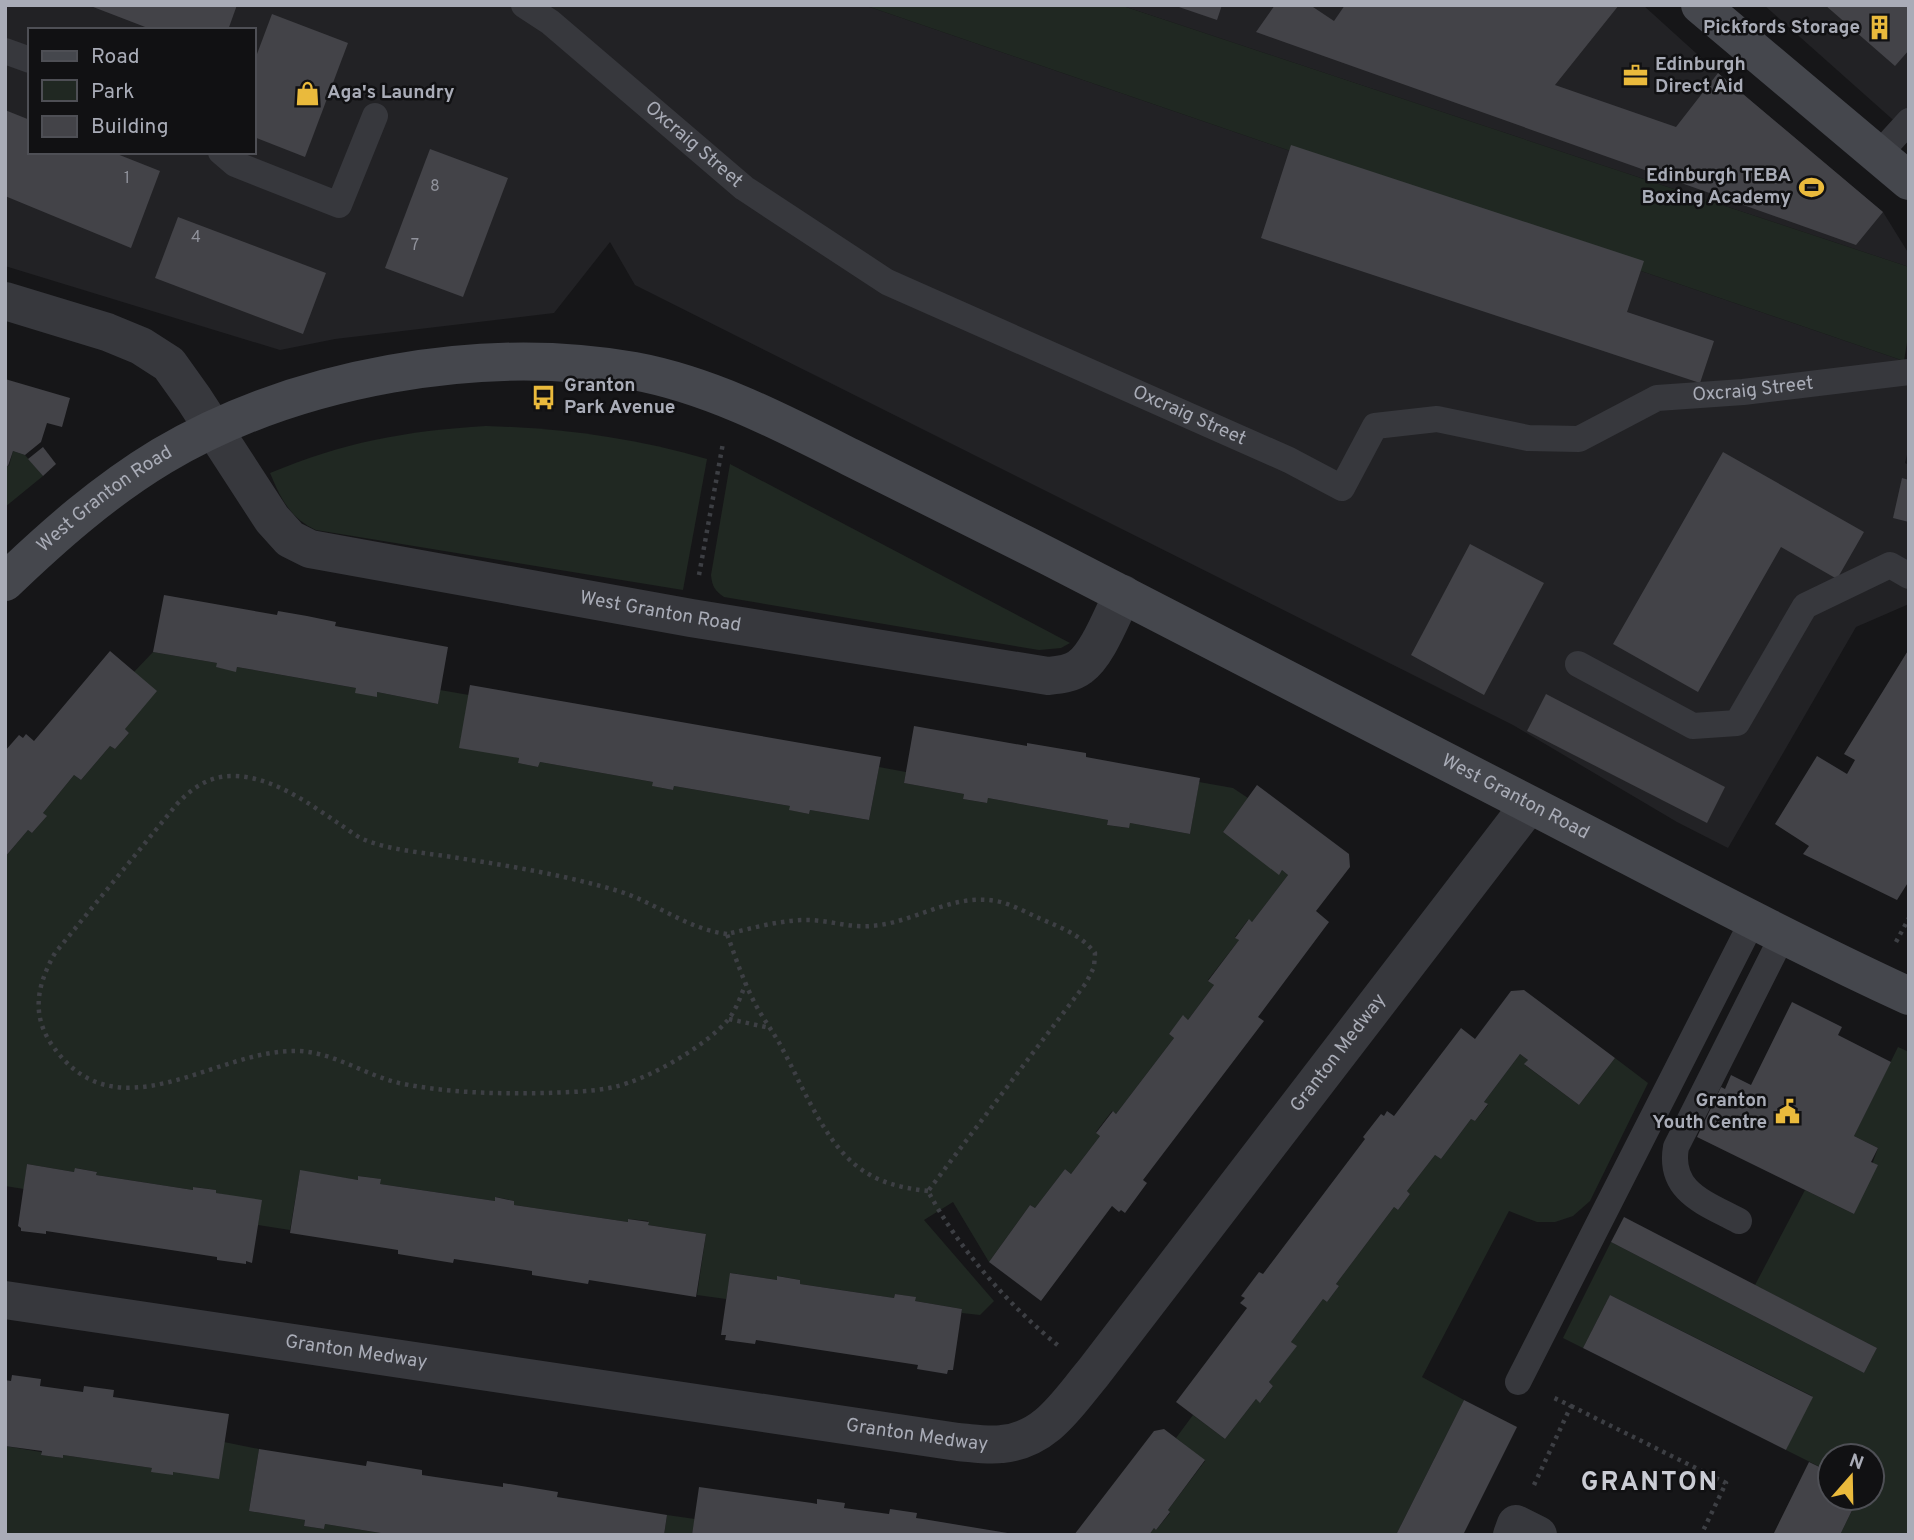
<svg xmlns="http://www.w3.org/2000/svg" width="1914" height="1540" font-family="Overpass,sans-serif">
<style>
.built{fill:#222225;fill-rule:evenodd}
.green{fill:#202822}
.building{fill:#434348}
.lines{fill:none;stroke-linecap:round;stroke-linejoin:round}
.path{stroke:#3d3f44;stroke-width:4.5;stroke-dasharray:3.5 5;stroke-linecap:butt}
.lane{stroke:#37383d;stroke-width:26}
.street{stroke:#37383d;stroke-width:38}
.secondary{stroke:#45474d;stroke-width:38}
.labels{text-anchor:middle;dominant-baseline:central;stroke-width:5;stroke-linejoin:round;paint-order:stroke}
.number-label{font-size:16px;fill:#90929b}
.poi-label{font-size:19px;font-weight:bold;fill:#a9acb7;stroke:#111113;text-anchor:end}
.street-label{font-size:19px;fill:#a9acb7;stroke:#111113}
.district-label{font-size:26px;font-weight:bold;letter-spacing:2px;fill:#caccd4;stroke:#111113}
</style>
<rect width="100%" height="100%" fill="#161618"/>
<g class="built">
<path d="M5 5H864L1904 361 1909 372V447L1905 463 1909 465V604L1856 627 1728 848 1677 822 1513 725 635 285 610 242 554 313 335 339 280 350 5 266ZM30 30H254V152H30Z"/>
<path d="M1120 5H1643L1718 73 1883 212 1909 254V267Z"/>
<path d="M1764 5H1909V134Z"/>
</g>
<g class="green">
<path d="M864 5H1120L1909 267V330L1904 361Z"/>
<path d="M486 426C562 428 634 438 707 459L683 590 316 530C290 518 281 499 270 473 345 442 405 431 486 426Z"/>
<path d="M13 451 25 455 43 476 5 507V465L9 466Z"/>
<path d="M730 464 1070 643 1061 648 1039 650 724 597C715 591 712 586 711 575Z"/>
<path d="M153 652 217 663V667L236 671 237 667 356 688 377 696V692L438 704 440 690 469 695 460 745 519 758 518 763 538 767 540 762 653 782V786L673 790 674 786 790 806V810L809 814 810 810 869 820 879 767 906 772 904 783 964 794 963 799 986 803 988 798 1108 820 1107 825 1128 828 1130 823 1190 834 1199 782 1233 788 1248 798 1223 832 1279 874 1282 870 1288 875 1252 922 1248 920 1235 937 1239 940 1208 980 1214 985 1188 1020 1184 1016 1169 1034 1174 1038 1116 1114 1112 1111 1096 1132 1100 1136 1071 1174 1065 1169 1035 1208 1030 1205 989 1262 953 1202 924 1220 994 1301 980 1315 962 1313V1309L915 1301V1297L895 1294 894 1298 800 1284V1280L778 1276 777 1280 731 1273 726 1299 697 1295 706 1234 648 1225V1221L629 1219 628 1222 514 1205V1201L496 1197 495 1201 380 1184V1179L359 1176 358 1180 300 1171 290 1230 258 1225 261 1202 216 1193V1190L194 1187 193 1190 96 1175 97 1172 76 1168 74 1172 27 1164 24 1189 5 1186V857L28 830 32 833 46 817 43 813 74 775 81 780 110 746 115 749 129 733 125 729 134 672Z"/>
<path d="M1898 1047 1909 1052V1535H1840L1858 1498H1872V1456H1830V1472L1786 1450 1812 1396 1610 1295 1583 1348 1563 1338 1611 1242 1864 1373 1877 1348 1755 1285 1805 1190 1854 1214 1878 1148 1854 1136Z"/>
<path d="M1520 1054 1528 1060 1525 1065 1579 1105 1615 1058 1648 1083 1590 1201 1573 1216 1555 1222H1537L1509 1211 1422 1377 1464 1400 1396 1535H1149L1154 1528 1156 1530 1170 1513 1168 1510 1205 1461 1176 1438 1193 1415 1225 1439 1256 1399 1261 1402 1273 1386 1269 1382 1296 1346 1291 1342 1323 1299 1327 1302 1339 1286 1336 1284 1394 1207 1398 1210 1410 1194 1407 1191 1435 1155 1441 1159 1471 1119 1475 1121 1488 1105 1484 1102Z"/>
<path d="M224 1442 259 1449 249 1511 305 1520 304 1526 324 1529 325 1524 393 1535H5V1446L41 1452 42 1455 63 1458V1455L152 1468 173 1475V1472Z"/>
<path d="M667 1515 695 1519 692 1535H664Z"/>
</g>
<g class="building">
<path d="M88 5H237L228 30H153Z"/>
<path d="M1173 5H1222L1217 20Z"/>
<path d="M1275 5H1310L1334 21 1345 5H1619L1555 85 1676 127 1718 73 1883 212 1856 245 1256 32Z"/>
<path d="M1825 5H1909V50L1895 66Z"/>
<path d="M272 14 348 43 305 157 254 137V62Z"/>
<path d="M5 110 30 120V152H112L160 171 131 248 5 196Z"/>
<path d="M1291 145 1644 261 1627 312 1714 341 1700 383 1261 238Z"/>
<path d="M430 149 508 178 463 297 385 268Z"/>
<path d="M178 217 326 273 303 334 155 278Z"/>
<path d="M5 379 70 398 62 427 47 423 41 442 25 455 13 451 8 466 5 465Z"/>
<path d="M43 447 56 464 43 476 28 459Z"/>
<path d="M1723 452 1864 532 1837 579 1781 547 1698 692 1613 644Z"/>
<path d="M1902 478 1909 480V522L1893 518Z"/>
<path d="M1470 544 1544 583 1484 695 1411 655Z"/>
<path d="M164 595 277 615 278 611 307 616 336 622 335 626 448 647 438 704 377 692V697L355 693 356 688 237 667 236 672 216 667 217 663 153 652Z"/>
<path d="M1909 649V881L1897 900 1803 854 1809 846 1775 824 1817 756 1847 774 1855 760 1844 754Z"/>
<path d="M110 651 157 691 125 729 129 733 115 749 110 746 81 780 74 775 43 813 47 816 32 833 28 830 5 857V751L19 735 23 738 26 734 34 741Z"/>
<path d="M470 685 881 757 869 820 810 810 809 814 789 810 790 806 674 786 673 790 652 786 653 782 540 762 538 767 518 763 519 758 459 748Z"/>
<path d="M1546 694 1725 787 1707 823 1527 731Z"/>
<path d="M914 726 1027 746V743L1086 753V757L1200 778 1190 834 1130 823 1129 828 1107 825 1108 820 988 798 987 803 963 799 964 794 904 783Z"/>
<path d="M1257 785 1349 854 1350 867 1316 911 1329 922 1258 1017 1264 1021 1143 1180 1147 1183 1125 1213 1121 1210 1119 1212 1112 1206 1041 1301 989 1262 1030 1205 1035 1208 1065 1169 1071 1174 1100 1136 1096 1133 1113 1111 1116 1114 1174 1038 1169 1034 1183 1015 1188 1020 1214 985 1208 981 1239 940 1235 938 1249 919 1252 922 1288 875 1282 870 1279 875 1223 832Z"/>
<path d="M1524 990 1615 1058 1579 1105 1524 1064 1528 1060 1520 1054 1484 1102 1488 1104 1475 1121 1471 1119 1441 1159 1435 1155 1407 1191 1410 1194 1398 1210 1394 1207 1336 1284 1339 1286 1327 1302 1323 1299 1291 1342 1297 1346 1269 1382 1273 1386 1260 1403 1256 1399 1225 1439 1176 1402 1247 1308 1240 1303 1245 1298 1241 1296 1259 1272 1263 1274 1365 1139 1363 1137 1381 1114 1384 1116 1387 1111 1394 1116 1461 1028 1475 1039 1511 991Z"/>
<path d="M1792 1002 1842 1027 1838 1035 1891 1062 1854 1136 1878 1148 1871 1162 1878 1165 1854 1214 1697 1137 1721 1087 1725 1089 1731 1075 1751 1085Z"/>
<path d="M27 1164 74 1172 75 1168 97 1172 96 1175 193 1190V1187L216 1190V1193L262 1200 252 1263 246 1261V1264L217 1260V1257L46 1231V1234L21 1231V1228L18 1226Z"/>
<path d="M300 1170 358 1180V1176L381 1179 380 1184 495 1201V1197L514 1201V1205L628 1222V1219L649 1222 648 1225 706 1234 696 1297 589 1280 588 1284 532 1275V1271L454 1259 453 1263 398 1254V1250L290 1233Z"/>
<path d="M1624 1217 1877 1348 1864 1373 1611 1242Z"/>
<path d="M730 1273 777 1280V1276L800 1280V1284L894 1298 895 1294 916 1297 915 1301 962 1309 953 1370H948L947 1374 917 1369 918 1365 756 1340 755 1344 725 1340 726 1335H721Z"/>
<path d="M1610 1295 1813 1397 1786 1450 1583 1348Z"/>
<path d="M12 1375 41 1379 40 1386 83 1392 84 1386 114 1390 113 1397 229 1414 219 1479 173 1472V1475L151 1472 152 1468 63 1455V1458L41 1455 42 1451 5 1446V1380L11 1381Z"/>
<path d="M1464 1400 1517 1427 1463 1535H1396Z"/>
<path d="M1164 1429 1205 1460 1168 1510 1170 1512 1156 1530 1154 1528 1149 1535H1074L1154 1431Z"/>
<path d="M259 1449 366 1466 367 1461 422 1470V1475L462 1481 503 1487V1483L558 1492 557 1497 667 1515 664 1535H393L325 1524 324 1529 304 1526 305 1520 249 1511Z"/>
<path d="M1809 1462 1830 1472V1498H1858L1840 1535H1773Z"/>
<path d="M699 1487 812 1503 817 1504V1499L845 1503 844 1508 889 1514 890 1509 917 1513 916 1518 923 1519 1019 1535H692Z"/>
</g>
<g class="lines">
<g class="path">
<path d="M699 575 723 443"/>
<path d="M727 934C686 929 654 901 615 890 563 875 511 866 458 858 428 853 393 851 365 840 355 836 346 828 338 823 307 802 271 776 232 776 209 776 192 788 177 804L55 953C38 983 31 1012 50 1042 115 1141 215 1048 298 1051 333 1052 365 1075 399 1083 447 1093 496 1094 546 1093 568 1092 592 1092 614 1087 649 1079 704 1047 727 1021 736 1011 741 995 746 983"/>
<path d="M1896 942 1909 918"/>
<path d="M729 1019 770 1028"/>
<path d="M928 1191C902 1188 879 1183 858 1167 824 1141 803 1087 783 1050 776 1036 766 1023 758 1009 745 986 736 959 727 934 753 928 780 920 807 920 828 920 850 928 871 926 914 923 952 893 996 901 1012 904 1027 913 1041 919 1062 928 1081 935 1095 953L1094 967 1086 983 928 1191C958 1248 1010 1307 1060 1347"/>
<path d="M1571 1406 1726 1483 1701 1535"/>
<path d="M1534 1485 1571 1406 1550 1396"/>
</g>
<g class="lane">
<path id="s1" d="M524 5 550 22 744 188 887 282 1289 460 1342 488 1375 426 1437 419 1528 438 1579 439 1657 398 1743 392 1909 372"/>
<path d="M5 51 30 60"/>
<path d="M221 152 235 164 339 205 375 116"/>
<path d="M1878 155 1909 121"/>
<path d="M1578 664 1693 726 1737 723 1805 606 1890 565 1909 576"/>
<path d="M1739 1221C1706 1203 1668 1192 1676 1147L1783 935"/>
<path d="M1518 1382 1753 920"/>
</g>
<g class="street">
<path id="s2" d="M5 301 107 332 141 346 169 364 194 399 272 519 290 539 310 549 691 618 1048 676C1058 675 1071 674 1080 667 1098 654 1112 615 1123 594"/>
<path id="s3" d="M5 1300 958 1442C972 1443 988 1446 1002 1444 1046 1440 1067 1404 1093 1373L1529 805"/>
<path d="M1512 1535 1516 1524 1538 1535"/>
</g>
<g class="secondary">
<path d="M1700 5 1909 181"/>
<path id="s4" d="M5 582C54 535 104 491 162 456 295 377 482 344 634 371 710 385 781 422 850 457 910 487 970 517 1030 547 1213 640 1395 735 1577 829 1687 886 1796 944 1909 996"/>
</g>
</g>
<defs>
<symbol id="building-bare" viewBox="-9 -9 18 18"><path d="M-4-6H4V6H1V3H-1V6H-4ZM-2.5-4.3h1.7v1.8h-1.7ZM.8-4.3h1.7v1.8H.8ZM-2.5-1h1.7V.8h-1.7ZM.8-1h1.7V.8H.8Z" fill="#eaba3c" stroke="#111113" stroke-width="2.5" paint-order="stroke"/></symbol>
<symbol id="office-bare" viewBox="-9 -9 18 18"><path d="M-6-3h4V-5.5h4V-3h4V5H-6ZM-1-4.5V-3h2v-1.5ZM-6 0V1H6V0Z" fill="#eaba3c" stroke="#111113" stroke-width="2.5" paint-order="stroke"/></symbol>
<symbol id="shop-bare" viewBox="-9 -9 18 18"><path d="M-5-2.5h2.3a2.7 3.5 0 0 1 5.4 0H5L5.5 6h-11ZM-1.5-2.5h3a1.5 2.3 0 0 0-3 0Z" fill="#eaba3c" stroke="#111113" stroke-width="2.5" paint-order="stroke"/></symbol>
<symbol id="stadium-bare" viewBox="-9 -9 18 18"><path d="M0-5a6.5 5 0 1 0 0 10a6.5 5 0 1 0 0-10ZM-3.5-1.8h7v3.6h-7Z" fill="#eaba3c" stroke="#111113" stroke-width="2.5" paint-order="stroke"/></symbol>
<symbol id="bus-bare" viewBox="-9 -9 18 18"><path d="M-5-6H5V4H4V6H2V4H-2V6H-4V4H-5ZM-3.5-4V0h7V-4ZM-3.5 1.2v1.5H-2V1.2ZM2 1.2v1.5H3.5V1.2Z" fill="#eaba3c" stroke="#111113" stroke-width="2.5" paint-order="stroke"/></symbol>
<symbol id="civic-bare" viewBox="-9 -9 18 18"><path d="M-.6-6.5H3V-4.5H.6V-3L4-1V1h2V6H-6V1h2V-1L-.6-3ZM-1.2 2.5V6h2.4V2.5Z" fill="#eaba3c" stroke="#111113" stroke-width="2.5" paint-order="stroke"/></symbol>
</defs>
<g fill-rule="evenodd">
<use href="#building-bare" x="1862" y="10" width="35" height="35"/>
<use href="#office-bare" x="1618" y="58" width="35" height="35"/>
<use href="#shop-bare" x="290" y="76" width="35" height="35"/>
<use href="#stadium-bare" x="1794" y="170" width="35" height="35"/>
<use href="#bus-bare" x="526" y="380" width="35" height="35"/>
<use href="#civic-bare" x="1770" y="1094" width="35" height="35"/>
</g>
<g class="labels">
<g class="number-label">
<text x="127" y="179">1</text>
<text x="435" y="187">8</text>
<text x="196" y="238">4</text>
<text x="415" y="246">7</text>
</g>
<g class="poi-label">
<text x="1860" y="28">Pickfords Storage</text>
<text x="1655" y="65" text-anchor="start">Edinburgh<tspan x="1655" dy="22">Direct Aid</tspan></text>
<text x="327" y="93" text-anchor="start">Aga's Laundry</text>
<text x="1791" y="176">Edinburgh TEBA<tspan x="1791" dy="22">Boxing Academy</tspan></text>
<text x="564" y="386" text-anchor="start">Granton<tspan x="564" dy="22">Park Avenue</tspan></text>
<text x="1767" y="1101">Granton<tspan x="1767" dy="22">Youth Centre</tspan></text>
</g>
<g class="street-label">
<text stroke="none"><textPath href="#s1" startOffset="220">Oxcraig Street</textPath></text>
<text stroke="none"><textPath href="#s1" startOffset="1418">Oxcraig Street</textPath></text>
<text stroke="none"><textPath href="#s1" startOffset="788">Oxcraig Street</textPath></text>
<text stroke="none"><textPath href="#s4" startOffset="130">West Granton Road</textPath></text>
<text stroke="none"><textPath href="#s2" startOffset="768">West Granton Road</textPath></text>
<text stroke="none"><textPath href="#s4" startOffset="1671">West Granton Road</textPath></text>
<text stroke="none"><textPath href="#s3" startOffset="1530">Granton Medway</textPath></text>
<text stroke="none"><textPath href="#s3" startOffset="355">Granton Medway</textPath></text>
<text stroke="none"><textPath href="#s3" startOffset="922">Granton Medway</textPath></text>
</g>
<g class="district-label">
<text x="1650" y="1483">GRANTON</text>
</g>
</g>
<rect width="1914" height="1540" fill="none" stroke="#a9acb7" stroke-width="14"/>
<rect x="28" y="28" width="228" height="126" fill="#111113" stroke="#4e4f55" stroke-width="2"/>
<rect x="42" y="51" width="35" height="10" fill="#45474d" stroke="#4e4f55" stroke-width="2"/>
<text x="91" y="63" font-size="21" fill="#a9acb7">Road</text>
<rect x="42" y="80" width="35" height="21" fill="#202822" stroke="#4e4f55" stroke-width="2"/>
<text x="91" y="98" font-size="21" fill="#a9acb7">Park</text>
<rect x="42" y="116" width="35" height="21" fill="#434348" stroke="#4e4f55" stroke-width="2"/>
<text x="91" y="133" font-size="21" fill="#a9acb7">Building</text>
<g transform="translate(1851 1477) rotate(20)"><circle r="33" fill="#111113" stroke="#4e4f55" stroke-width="2"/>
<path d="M0-5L12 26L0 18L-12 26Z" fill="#eaba3c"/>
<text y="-10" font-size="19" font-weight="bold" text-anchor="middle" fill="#a9acb7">N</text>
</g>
</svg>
